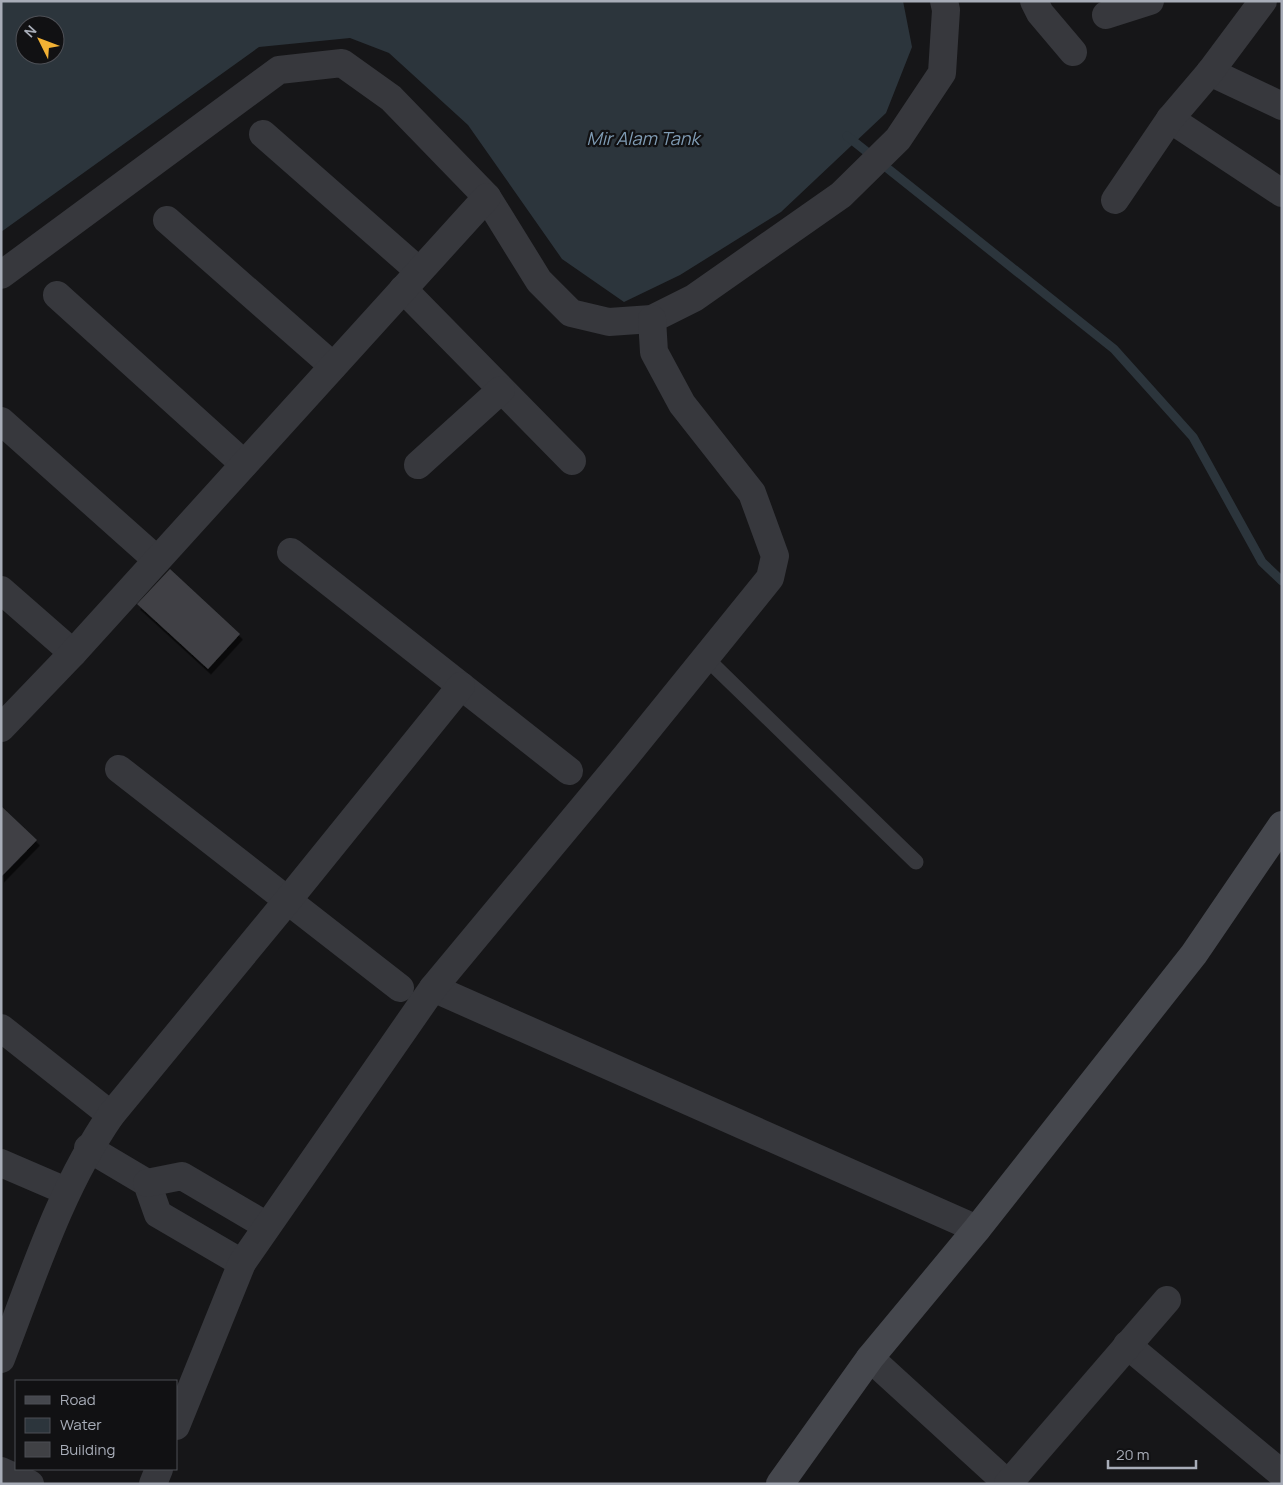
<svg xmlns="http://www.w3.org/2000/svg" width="1283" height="1485" font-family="Manrope,sans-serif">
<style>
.water{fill:#2c353c;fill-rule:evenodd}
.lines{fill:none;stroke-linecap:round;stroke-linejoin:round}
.stream{stroke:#2c353c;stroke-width:9}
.building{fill:#404145;filter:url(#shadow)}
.lane{stroke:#37383d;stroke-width:15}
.street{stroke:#37383d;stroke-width:28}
.secondary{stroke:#45474d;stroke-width:28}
.labels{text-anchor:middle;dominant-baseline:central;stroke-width:4.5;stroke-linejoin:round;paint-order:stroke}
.water-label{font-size:18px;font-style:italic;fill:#7f9bb3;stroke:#111113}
</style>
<defs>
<filter id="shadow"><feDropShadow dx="3" dy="5.5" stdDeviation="0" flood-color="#0009"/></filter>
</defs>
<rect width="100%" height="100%" fill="#161618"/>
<path class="water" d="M1 1H903L912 47 886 113 781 212 680 275 624 302 562 259 468 125 389 53 350 38 259 47 1 232ZM25 25H55V55H25Z"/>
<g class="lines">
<path class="stream" d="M847 136 1114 349 1193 437 1262 562 1282 581"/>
</g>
<g class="building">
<path d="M170 569 240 634 208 669 137 604Z"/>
<path d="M1 806 37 840 1 877Z"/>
</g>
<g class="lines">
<path class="lane" d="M706 658 916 862"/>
<g class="street">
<path d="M1034 1 1040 13 1073 52"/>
<path d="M1106 15 1150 1"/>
<path d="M1210 72 1282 106"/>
<path d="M1170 119 1282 193"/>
<path d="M263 134 419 271"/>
<path d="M1115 200 1170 119 1210 72 1263 1"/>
<path d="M167 220 333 366"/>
<path d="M1 275 279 70 342 63 391 98 487 197 539 281 571 313 609 322 652 319 694 298 841 195 898 139 942 73 946 10 944 1"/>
<path d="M403 289 572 461"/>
<path d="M57 295 244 464"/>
<path d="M1 421 157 560"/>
<path d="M418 465 501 390"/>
<path d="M291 552 569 771"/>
<path d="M1 590 73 653"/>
<path d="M1 728 73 653 487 197"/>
<path d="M119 769 400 988"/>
<path d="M433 988 977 1229"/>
<path d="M1 1028 111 1115"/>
<path d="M88 1148 147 1183 158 1214 242 1263"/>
<path d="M1 1163 66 1191"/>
<path d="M147 1183 182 1176 267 1226"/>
<path d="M1127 1345 1282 1474"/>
<path d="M870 1358 1008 1484"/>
<path d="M1 1359C33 1276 60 1189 111 1115L288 900 461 686"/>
<path d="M176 1426 242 1263 433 988 626 756 770 578 775 556 752 493 682 404 654 352 652 319"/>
<path d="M1 1471 30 1484"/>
<path d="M153 1484 159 1469"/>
<path d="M1008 1484 1167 1300"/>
</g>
<path class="secondary" d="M780 1484 870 1358 977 1229 1194 954 1282 825"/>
</g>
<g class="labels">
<g class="water-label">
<text x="643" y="138">Mir Alam Tank</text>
</g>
</g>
<rect width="1283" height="1485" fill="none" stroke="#a8adb8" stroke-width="5"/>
<rect x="15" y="1380" width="162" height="90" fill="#111113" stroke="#4d4f55"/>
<rect x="25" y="1396" width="25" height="8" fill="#45474d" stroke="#4d4f55"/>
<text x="60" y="1405" font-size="15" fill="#a8adb8">Road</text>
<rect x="25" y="1418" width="25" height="15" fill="#2c353c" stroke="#4d4f55"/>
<text x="60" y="1430" font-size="15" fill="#a8adb8">Water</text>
<rect x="25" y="1442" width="25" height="15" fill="#404145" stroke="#4d4f55"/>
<text x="60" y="1455" font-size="15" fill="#a8adb8">Building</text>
<g transform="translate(40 40) rotate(312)"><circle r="24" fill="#111113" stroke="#4d4f55"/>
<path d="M0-4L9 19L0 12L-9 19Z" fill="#f2b134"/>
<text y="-8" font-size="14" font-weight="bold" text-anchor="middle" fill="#a8adb8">N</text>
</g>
<path d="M1108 1460v8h88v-8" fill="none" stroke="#a8adb8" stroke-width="2.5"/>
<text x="1116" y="1460" font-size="15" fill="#a8adb8" stroke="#111113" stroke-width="4" paint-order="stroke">20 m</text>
</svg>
